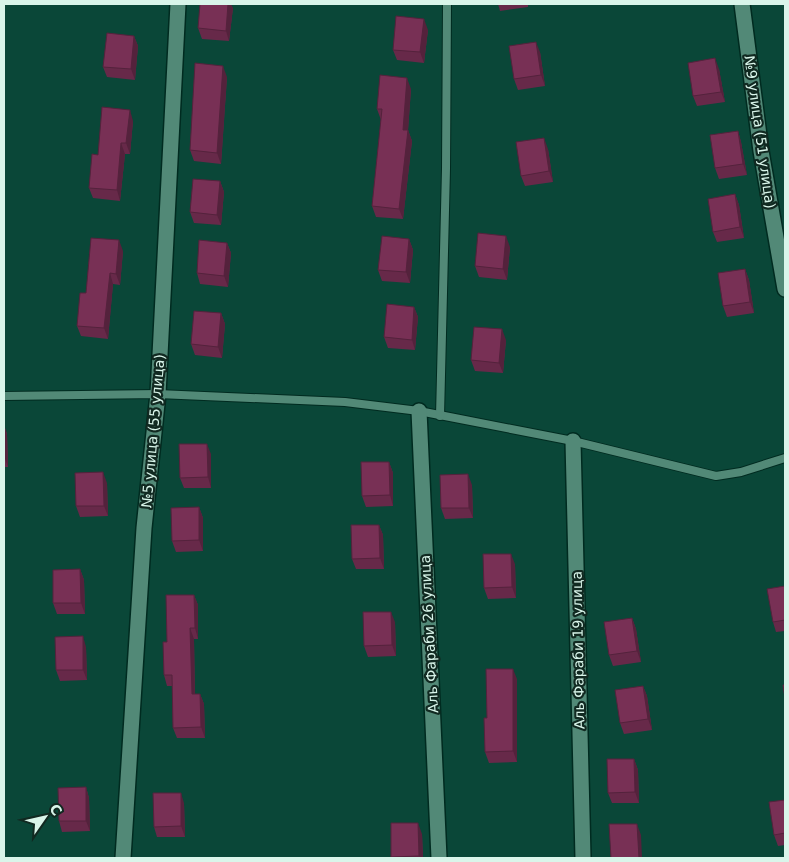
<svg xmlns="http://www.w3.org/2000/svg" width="789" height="862" font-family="'DejaVu Sans',sans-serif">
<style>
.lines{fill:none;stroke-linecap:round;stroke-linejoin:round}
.lane-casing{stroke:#002b20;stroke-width:10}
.street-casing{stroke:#002b20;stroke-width:18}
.lane{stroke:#528977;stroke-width:8}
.street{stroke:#528977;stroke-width:15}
.wall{fill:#672949}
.shaded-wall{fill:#54223c}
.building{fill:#783055;stroke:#54223c}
.labels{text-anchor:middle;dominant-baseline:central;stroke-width:4.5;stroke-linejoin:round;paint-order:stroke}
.street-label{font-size:14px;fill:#d9f5ea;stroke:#112921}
</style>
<rect width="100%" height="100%" fill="#0a4738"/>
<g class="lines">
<defs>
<g id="lane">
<path d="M4 396 158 394 345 402 419 411 573 441 716 476 741 472 785 458"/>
<path d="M440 416 446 169 447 4"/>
</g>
<g id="street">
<path d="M742 4 761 151 785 289"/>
<path d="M419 411 439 858"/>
<path d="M573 441 583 858"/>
<path d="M123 858 144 528 158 394 178 4"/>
</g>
</defs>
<use href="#lane" class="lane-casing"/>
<use href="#street" class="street-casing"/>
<use href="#lane" class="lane"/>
<use href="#street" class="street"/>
</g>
<g class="wall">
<path d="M498 4H528V7L500 11Z"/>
<path d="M233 8 229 41 202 39 198 28Z"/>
<path d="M428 30 424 63 397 60 393 50Z"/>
<path d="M134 36 138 46 135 80 107 77 103 67Z"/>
<path d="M540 52 545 86 518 90 514 79Z"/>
<path d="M719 69 725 102 697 106 693 96Z"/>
<path d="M227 77 221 164 194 161 190 150Z"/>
<path d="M411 89 408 130 412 141 403 219 376 217 372 206 381 120 377 109Z"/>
<path d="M133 121 130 154H125L120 201 93 198 89 188 98 155Z"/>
<path d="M738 131 741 142 747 175 719 179 715 168Z"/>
<path d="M548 149 553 182 525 186 521 176Z"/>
<path d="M220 181 224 192 221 225 194 223 190 212Z"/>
<path d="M735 194 739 205 744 238 717 242 713 232Z"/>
<path d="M409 239 413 250 410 283 382 281 378 270Z"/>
<path d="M227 243 231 253 228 287 200 284 197 273Z"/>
<path d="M510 247 507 280 479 277 475 266Z"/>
<path d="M123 251 120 285 113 284 108 339 81 336 77 326 86 293Z"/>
<path d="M745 269 749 280 754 313 727 317 723 306Z"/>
<path d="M414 307 418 317 415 350 388 348 384 337Z"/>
<path d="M221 313 225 324 222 358 195 355 191 344Z"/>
<path d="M506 340 503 373 475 371 471 360Z"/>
<path d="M4 425 7 434 8 467H4Z"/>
<path d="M211 454V488H184L180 478Z"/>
<path d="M389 462 393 473V506L366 507 362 496Z"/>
<path d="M107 483 108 516 80 517 76 506Z"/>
<path d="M472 485 473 518 445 519 441 508Z"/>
<path d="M199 507 203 518V551L176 552 172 541Z"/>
<path d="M379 525 383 535 384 569H356L352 559Z"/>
<path d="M515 564 516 598 488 599 484 588Z"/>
<path d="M80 569 84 580 85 614H57L53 603Z"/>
<path d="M785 586V631L776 632 773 622Z"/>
<path d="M194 595 198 605V639H194L195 694H200L204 704 205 738H177L173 728 172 686H167L164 675 167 642Z"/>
<path d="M632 618 636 629 641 662 613 666 609 655Z"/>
<path d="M395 622 396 656 368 657 364 646Z"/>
<path d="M86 647 87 680 60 681 56 670Z"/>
<path d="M517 679V762L489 763 485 752 487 718Z"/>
<path d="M643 686 647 696 652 730 624 734 620 723Z"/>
<path d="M634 759 638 770 639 803H612L608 793Z"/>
<path d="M86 787 89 798 90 831 62 832 59 821Z"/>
<path d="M785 800V845L778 846 774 835Z"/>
<path d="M184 803 185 837H157L154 827Z"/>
<path d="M422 834 423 858H392L391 857Z"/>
</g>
<g class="shaded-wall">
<path d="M228 4H231L233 8 229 41 226 31Z"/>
<path d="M424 19 428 30 424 63 420 52Z"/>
<path d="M134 36 138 46 135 80 131 69Z"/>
<path d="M536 42 540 52 545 86 541 75Z"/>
<path d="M715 58 719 69 725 102 721 92Z"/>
<path d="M223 66 227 77 221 164 217 153Z"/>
<path d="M407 78 411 89 408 131V130L412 141 403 219 399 209 403 130Z"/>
<path d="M130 110 133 121 130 154 126 143Z"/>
<path d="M738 131 741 142 747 175 743 164Z"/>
<path d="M544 138 548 149 553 182 549 171Z"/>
<path d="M121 143 125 154 120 201 117 190Z"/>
<path d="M220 181 224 192 221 225 217 215Z"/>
<path d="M735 194 739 205 744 238 740 227Z"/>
<path d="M506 236 510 247 507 280 503 269Z"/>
<path d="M409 239 413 250 410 283 406 272Z"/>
<path d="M119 240 123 251 120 285 116 274Z"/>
<path d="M227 243 231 253 228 287 224 276Z"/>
<path d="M745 269 749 280 754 313 750 302Z"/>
<path d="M110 273 113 284 108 339 104 328Z"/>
<path d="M414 307 418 317 415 350 412 340Z"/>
<path d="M221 313 225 324 222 358 218 347Z"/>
<path d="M502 329 506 340 503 373 499 363Z"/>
<path d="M4 425 7 434 8 467 4 456Z"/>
<path d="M207 444 211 454V488L208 477Z"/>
<path d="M389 462 393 473V506L390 495Z"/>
<path d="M103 472 107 483 108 516 104 506Z"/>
<path d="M468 474 472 485 473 518 469 508Z"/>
<path d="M199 507 203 518V551L199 540Z"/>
<path d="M379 525 383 535 384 569 380 558Z"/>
<path d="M511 554 515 564 516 598 512 587Z"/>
<path d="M80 569 84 580 85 614 81 603Z"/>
<path d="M194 595 198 605V639L195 628Z"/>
<path d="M391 612 395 622 396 656 392 645Z"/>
<path d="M632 618 636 629 641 662 637 651Z"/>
<path d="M190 628 194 639 195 704 192 694Z"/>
<path d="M83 636 86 647 87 680 83 670Z"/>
<path d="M513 669 517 679V762L513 751Z"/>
<path d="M643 686 647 696 652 730 648 719Z"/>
<path d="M200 694 204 704 205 738 201 727Z"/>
<path d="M634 759 638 770 639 803 635 792Z"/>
<path d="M86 787 89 798 90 831 86 821Z"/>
<path d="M181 793 184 803 185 837 181 826Z"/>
<path d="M418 823 422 834 423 858H420L419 856Z"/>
<path d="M637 824 641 835 642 858H639Z"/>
</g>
<g class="building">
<path d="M200 4H228L226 31 198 28Z"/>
<path d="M396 16 424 19 420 52 393 50Z"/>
<path d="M107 33 134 36 131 69 103 67Z"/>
<path d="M536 42 541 75 514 79 509 46Z"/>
<path d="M715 58 721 92 693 96 688 63Z"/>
<path d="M195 63 223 66 217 153 190 150Z"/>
<path d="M380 75 407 78 403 130H408L399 209 372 206 382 109H377Z"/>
<path d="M102 107 130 110 126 143H121L117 190 89 188 92 154 98 155Z"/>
<path d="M738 131 743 164 715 168 710 135Z"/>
<path d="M544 138 549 171 521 176 516 142Z"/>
<path d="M193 179 220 181 217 215 190 212Z"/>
<path d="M735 194 740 227 713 232 708 199Z"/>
<path d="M478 233 506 236 503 269 475 266Z"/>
<path d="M382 236 409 239 406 272 378 270Z"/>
<path d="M91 238 119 240 116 274 110 273 104 328 77 326 80 293H86Z"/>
<path d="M199 240 227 243 224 276 197 273Z"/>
<path d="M745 269 750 302 723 306 718 273Z"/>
<path d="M387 304 414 307 412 340 384 337Z"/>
<path d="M194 311 221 313 218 347 191 344Z"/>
<path d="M474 327 502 329 499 363 471 360Z"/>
<path d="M179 444H207L208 477 180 478Z"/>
<path d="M361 462H389L390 495 362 496Z"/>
<path d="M103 472 104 506H76L75 473Z"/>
<path d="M468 474 469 508H441L440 475Z"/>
<path d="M199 507V540L172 541 171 508Z"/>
<path d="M351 525H379L380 558 352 559Z"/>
<path d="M483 554H511L512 587 484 588Z"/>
<path d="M80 569 81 603H53V570Z"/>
<path d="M785 586V620L773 622 767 589Z"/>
<path d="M166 595H194L195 628H190L192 694H200L201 727 173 728 172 675H164L163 642H167Z"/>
<path d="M363 612H391L392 645 364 646Z"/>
<path d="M632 618 637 651 609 655 604 622Z"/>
<path d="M83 636V670H56L55 637Z"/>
<path d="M486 669H513V751L485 752 484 718H487Z"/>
<path d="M783 685H785V698Z"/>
<path d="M643 686 648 719 620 723 615 690Z"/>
<path d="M607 759H634L635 792 608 793Z"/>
<path d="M86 787V821H59L58 788Z"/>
<path d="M153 793H181V826L154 827Z"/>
<path d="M785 800V833L774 835 769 802Z"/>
<path d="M391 823H418L419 856 391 857Z"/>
<path d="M609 824H637L639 858H611Z"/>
</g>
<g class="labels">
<g class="street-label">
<text transform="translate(760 132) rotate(82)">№9 улица (51 улица)</text>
<text transform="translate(153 431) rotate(-85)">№5 улица (55 улица)</text>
<text transform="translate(429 634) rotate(-93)">Аль Фараби 26 улица</text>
<text transform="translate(578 650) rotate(-91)">Аль Фараби 19 улица</text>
</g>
</g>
<rect width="789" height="862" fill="none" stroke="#d9f5ea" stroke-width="10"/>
<g transform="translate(45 817) rotate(56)" stroke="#112921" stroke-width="4" paint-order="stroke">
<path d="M0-4L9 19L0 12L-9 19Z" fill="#d9f5ea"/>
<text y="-8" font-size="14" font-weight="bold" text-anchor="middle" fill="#d9f5ea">С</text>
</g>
</svg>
